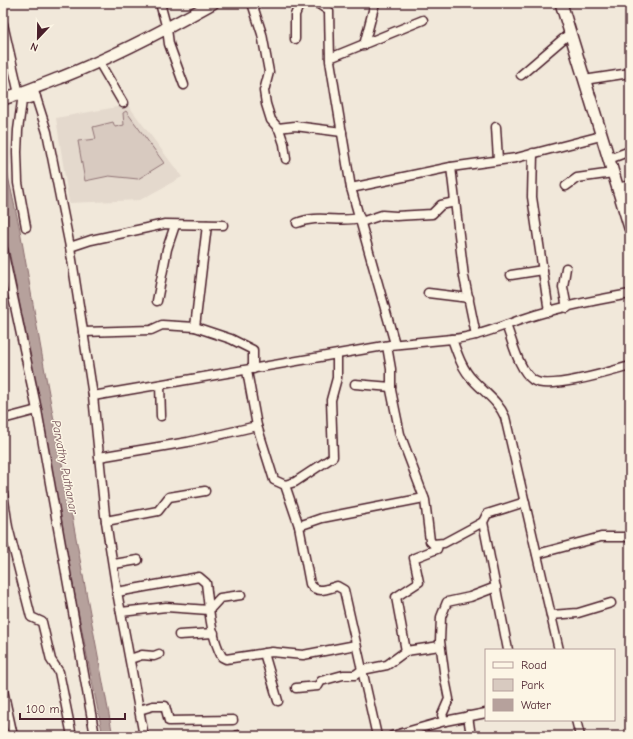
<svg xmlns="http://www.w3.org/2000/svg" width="633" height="739" font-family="'Comic Neue',sans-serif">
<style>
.built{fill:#e4d9cd}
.green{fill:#d8cac0;stroke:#917476}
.water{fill:#b6a19c;stroke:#8b6d6f}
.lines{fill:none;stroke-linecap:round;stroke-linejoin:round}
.street-casing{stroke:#4a1f2b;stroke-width:11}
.secondary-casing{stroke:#4a1f2b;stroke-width:14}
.street{stroke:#fcf5e5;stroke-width:8}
.secondary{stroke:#fcf5e5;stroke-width:11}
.labels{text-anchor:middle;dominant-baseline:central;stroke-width:3;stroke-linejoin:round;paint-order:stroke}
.water-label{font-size:12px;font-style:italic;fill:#704c53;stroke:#fcf5e5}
</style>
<rect width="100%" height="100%" fill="#f1e8da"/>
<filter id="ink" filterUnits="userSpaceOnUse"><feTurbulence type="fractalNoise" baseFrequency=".025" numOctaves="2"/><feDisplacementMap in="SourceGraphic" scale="8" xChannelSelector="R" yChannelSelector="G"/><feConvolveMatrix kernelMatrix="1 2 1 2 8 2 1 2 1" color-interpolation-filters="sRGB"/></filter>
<g filter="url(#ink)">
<path class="built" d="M128 105 182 177 140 200 69 203 56 118Z"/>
<path class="green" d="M126 111 164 163 138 179 109 176 85 181 78 141 96 139 93 127 113 122 115 127 124 125 123 113Z"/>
<path class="water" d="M3 154 20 230 45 372 113 736H103L61 525 28 344 3 221Z"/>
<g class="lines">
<defs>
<g id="street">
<path d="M160 3 167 29 169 44 184 85"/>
<path d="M252 3 262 34 269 72 264 91 266 104 271 120 279 129 284 144 286 159"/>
<path d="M317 3 329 11 330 61 351 188 395 344"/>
<path d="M3 24 19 94"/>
<path d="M295 39V15L300 3"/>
<path d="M364 45 375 3"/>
<path d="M330 58 423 20"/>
<path d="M99 62 123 103"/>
<path d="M521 75 570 33"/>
<path d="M584 80 630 73"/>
<path d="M33 88 47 132 70 247 93 396 105 515 117 592 144 736"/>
<path d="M496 127 498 160"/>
<path d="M278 128 295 126 342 132"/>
<path d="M533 153 532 197 549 312"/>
<path d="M609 159 630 151"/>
<path d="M566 186 577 178 613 173"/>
<path d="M351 188 451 167"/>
<path d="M618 188 630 185"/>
<path d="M361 222 382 215 396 216 432 214 441 205 455 202"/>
<path d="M297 223C318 214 338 223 360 218"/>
<path d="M26 227 18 183 17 152 18 130 22 101 36 97"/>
<path d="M70 247 91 240 165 224 223 225"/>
<path d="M3 250 37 410 95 736"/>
<path d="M566 268 563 287 567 308"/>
<path d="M511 275 543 270"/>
<path d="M428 293 469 298"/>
<path d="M157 301 167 249 175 225"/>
<path d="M506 325C513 342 518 369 533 380 548 391 612 371 630 366"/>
<path d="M195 327 207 225"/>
<path d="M83 332 151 330 162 325 195 327 231 339 253 350V369"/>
<path d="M476 335 464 277 451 167 516 158 601 136"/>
<path d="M387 346 391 369V390L400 434 425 500 430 541 433 544 444 543 483 522"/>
<path d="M247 371 257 426 274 480 285 485 299 526 310 584C317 594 327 589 337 586L344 590 377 736"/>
<path d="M355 384 391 387"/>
<path d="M160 385 161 416"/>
<path d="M93 396 390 345 452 339"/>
<path d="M3 419 37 410"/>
<path d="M99 457 188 442 257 426"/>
<path d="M285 485 295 482 333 457 331 400 337 378V355"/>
<path d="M3 493 8 527 31 617 42 622 51 660 59 672 72 736"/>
<path d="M106 521 158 511 169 497 205 491"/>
<path d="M299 526 322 518 424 498"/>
<path d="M537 554 601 537H630"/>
<path d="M114 564 138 560"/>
<path d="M117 592 199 577 206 583C209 606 210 635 222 657L226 659 272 652 303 655 356 645"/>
<path d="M121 612 166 607 209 610 220 598 241 595"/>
<path d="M551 615 578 613 611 603"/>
<path d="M179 635 214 633"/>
<path d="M508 650 483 522 487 514 525 502"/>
<path d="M559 650 505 417C498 401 485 393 473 380 462 369 457 353 452 339 478 337 501 326 526 318 559 307 595 300 630 294"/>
<path d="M406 651 396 597 419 582 414 558 437 549 438 545"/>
<path d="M264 653 278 701"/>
<path d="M130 659 142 655 154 656 159 654"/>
<path d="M296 688 318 686 321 681 343 675H355L362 670 387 665 406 651 440 646"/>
<path d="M3 690 13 736"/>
<path d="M139 710 153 706H165L169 721 233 720"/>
<path d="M468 716 471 736"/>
<path d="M576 720 580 736"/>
<path d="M445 721 442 715 449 699 445 679 440 641 441 617 447 602 470 597 496 587"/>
<path d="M238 735V736"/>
<path d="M392 736 445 721 486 713"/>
</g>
<g id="secondary">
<path d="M561 3 630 228"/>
<path d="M3 99C23 93 41 85 60 78 113 57 163 31 213 3"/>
</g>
</defs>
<use href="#street" class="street-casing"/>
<use href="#secondary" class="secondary-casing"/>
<use href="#street" class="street"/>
<use href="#secondary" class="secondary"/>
</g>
</g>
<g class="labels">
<g class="water-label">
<text transform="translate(65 467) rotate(79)">Parvathy Puthanar</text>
</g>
</g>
<rect width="633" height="739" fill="none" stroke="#fcf5e5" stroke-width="16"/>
<rect x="8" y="8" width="617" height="723" fill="none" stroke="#4a1f2b" stroke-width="1.5" filter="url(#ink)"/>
<rect x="485" y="649" width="130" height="72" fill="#fcf5e5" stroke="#b59f9b"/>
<rect x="493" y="662" width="20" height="6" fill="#fcf5e5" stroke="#b59f9b"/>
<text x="521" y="669" font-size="12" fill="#4a1f2b">Road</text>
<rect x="493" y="679" width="20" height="12" fill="#d8cac0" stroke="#b59f9b"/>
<text x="521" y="689" font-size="12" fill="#4a1f2b">Park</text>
<rect x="493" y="699" width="20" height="12" fill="#b6a19c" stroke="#b59f9b"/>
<text x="521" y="709" font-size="12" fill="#4a1f2b">Water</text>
<g transform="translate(38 38) rotate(202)" stroke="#fcf5e5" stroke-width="3" paint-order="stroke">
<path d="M0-3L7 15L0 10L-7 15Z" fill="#4a1f2b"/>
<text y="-6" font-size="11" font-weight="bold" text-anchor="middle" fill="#4a1f2b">N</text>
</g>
<path d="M20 713v6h105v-6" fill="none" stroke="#4a1f2b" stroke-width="2"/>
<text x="26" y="713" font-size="12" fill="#4a1f2b" stroke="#fcf5e5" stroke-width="3" paint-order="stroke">100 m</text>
</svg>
